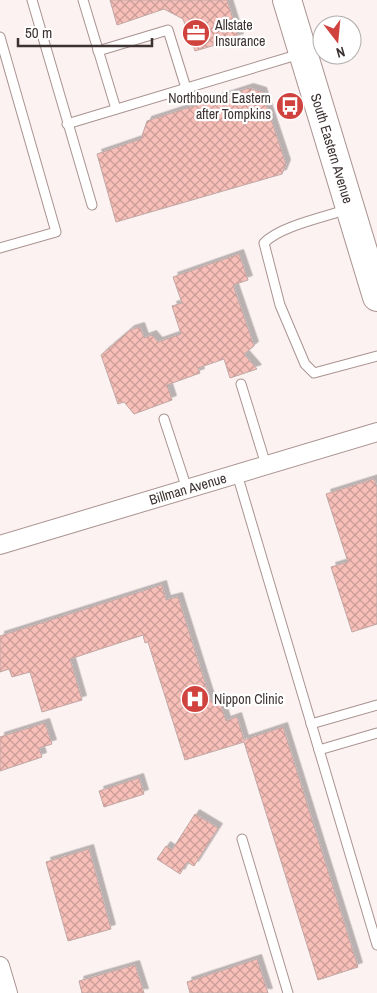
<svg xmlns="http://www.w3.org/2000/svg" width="377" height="993" font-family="'Archivo Narrow',sans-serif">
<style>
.building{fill:url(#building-cross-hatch);stroke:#c0a8a5;filter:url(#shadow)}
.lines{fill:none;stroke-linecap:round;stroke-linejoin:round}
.service-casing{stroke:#aa9390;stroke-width:11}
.minor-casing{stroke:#aa9390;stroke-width:20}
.primary-casing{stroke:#aa9390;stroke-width:30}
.service{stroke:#fff;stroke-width:9}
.minor{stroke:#fff;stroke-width:18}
.primary{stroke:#fff;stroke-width:28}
.labels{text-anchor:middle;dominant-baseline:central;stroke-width:4.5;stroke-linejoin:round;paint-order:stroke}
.poi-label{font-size:14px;fill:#3c3231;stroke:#fff;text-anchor:start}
.street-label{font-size:14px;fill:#3c3231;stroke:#fff}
</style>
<defs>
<pattern id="building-cross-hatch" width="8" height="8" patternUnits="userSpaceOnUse" patternTransform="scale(1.25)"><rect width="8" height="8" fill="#f8bfb9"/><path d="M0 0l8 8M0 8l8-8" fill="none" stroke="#ca9c97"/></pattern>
<filter id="shadow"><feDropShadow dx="4.5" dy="-4.5" stdDeviation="0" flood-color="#0004"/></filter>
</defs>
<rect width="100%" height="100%" fill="#fcf2f1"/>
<g class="building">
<path d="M110 0H227L239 38 195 51 183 19 164 9 117 25Z"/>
<path d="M249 88 262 92 286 164 282 174 116 222 97 154 141 139 147 121Z"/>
<path d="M239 254 248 280 233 285 254 346 244 354 257 369 230 378 224 359 198 368 200 373 167 385 172 400 134 414 124 402 118 404 101 355 130 330 140 327 144 338 152 335 158 342 181 334 172 306 182 303 173 277Z"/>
<path d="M374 479 377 487V624L352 632 331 567 348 562 326 494Z"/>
<path d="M162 585 166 600 178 597 211 702 219 700 226 721 237 717 244 740 283 727 358 967 318 980 244 742 185 760 148 642 145 643 143 635 70 659 82 700 42 712 30 672 12 677 9 669 0 672V636Z"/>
<path d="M45 723 52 744 39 748 42 757 0 771V737Z"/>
<path d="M139 778 144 794 104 807 99 791Z"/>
<path d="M195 814 218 828 194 866 187 862 180 874 157 859 166 846 172 850Z"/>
<path d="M89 849 111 929 68 941 46 862Z"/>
<path d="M257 959 268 993H190L187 982Z"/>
<path d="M135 965 144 993H82L79 981Z"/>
</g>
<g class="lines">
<defs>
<g id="service">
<path d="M32 0 92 205"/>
<path d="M83 0 116 109"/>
<path d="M0 37 56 232 0 248"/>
<path d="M98 51 168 30 186 88"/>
<path d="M67 124 300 54"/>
<path d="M348 209C325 217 280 226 264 243L280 305 305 364 314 373 377 356"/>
<path d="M241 384 266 465"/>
<path d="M164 419 187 489"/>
<path d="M237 474 377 945"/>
<path d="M311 724 377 705"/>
<path d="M319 750 377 733"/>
<path d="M242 839 288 993"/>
</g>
<g id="minor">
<path id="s1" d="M0 545 377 432"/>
<path d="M0 966 8 993"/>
</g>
<g id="primary">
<path id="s2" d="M287 0 377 297"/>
</g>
</defs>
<use href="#service" class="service-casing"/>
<use href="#minor" class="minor-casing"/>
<use href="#primary" class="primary-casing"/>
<use href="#service" class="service"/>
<use href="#minor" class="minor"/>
<use href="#primary" class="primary"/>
</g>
<defs>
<symbol id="office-disc" viewBox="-11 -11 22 22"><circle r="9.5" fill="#d0423d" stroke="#fff"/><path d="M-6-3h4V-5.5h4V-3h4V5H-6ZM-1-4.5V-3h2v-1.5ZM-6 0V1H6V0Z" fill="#fff"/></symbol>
<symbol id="bus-disc" viewBox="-11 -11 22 22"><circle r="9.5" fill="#d0423d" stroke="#fff"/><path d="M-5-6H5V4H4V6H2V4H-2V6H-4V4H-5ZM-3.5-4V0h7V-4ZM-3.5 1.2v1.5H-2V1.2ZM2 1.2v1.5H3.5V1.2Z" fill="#fff"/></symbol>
<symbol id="hospital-disc" viewBox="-11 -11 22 22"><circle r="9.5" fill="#d0423d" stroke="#fff"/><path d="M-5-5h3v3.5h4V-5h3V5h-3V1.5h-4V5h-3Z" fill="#fff"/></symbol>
</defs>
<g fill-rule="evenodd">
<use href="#office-disc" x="180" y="17" width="32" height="32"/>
<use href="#bus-disc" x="274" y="90" width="32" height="32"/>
<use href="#hospital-disc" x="179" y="683" width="32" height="32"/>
</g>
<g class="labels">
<g class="poi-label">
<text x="215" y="25">Allstate<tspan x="215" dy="16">Insurance</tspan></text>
<text x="271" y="98" text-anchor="end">Northbound Eastern<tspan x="271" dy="16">after Tompkins</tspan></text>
<text x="214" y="699">Nippon Clinic</text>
</g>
<g class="street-label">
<text stroke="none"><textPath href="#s2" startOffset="155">South Eastern Avenue</textPath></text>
<text stroke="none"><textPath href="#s1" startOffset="196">Billman Avenue</textPath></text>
</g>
</g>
<g transform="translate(337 40) rotate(164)"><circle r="24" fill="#ffffff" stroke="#b1adad"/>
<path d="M0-4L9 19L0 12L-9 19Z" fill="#d0423d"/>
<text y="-8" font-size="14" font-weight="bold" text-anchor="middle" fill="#3c3231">N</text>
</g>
<path d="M18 38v8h134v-8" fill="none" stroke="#3c3231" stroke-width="2.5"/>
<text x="25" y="38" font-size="15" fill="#3c3231" stroke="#ffffff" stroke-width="4" paint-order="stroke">50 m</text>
</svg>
